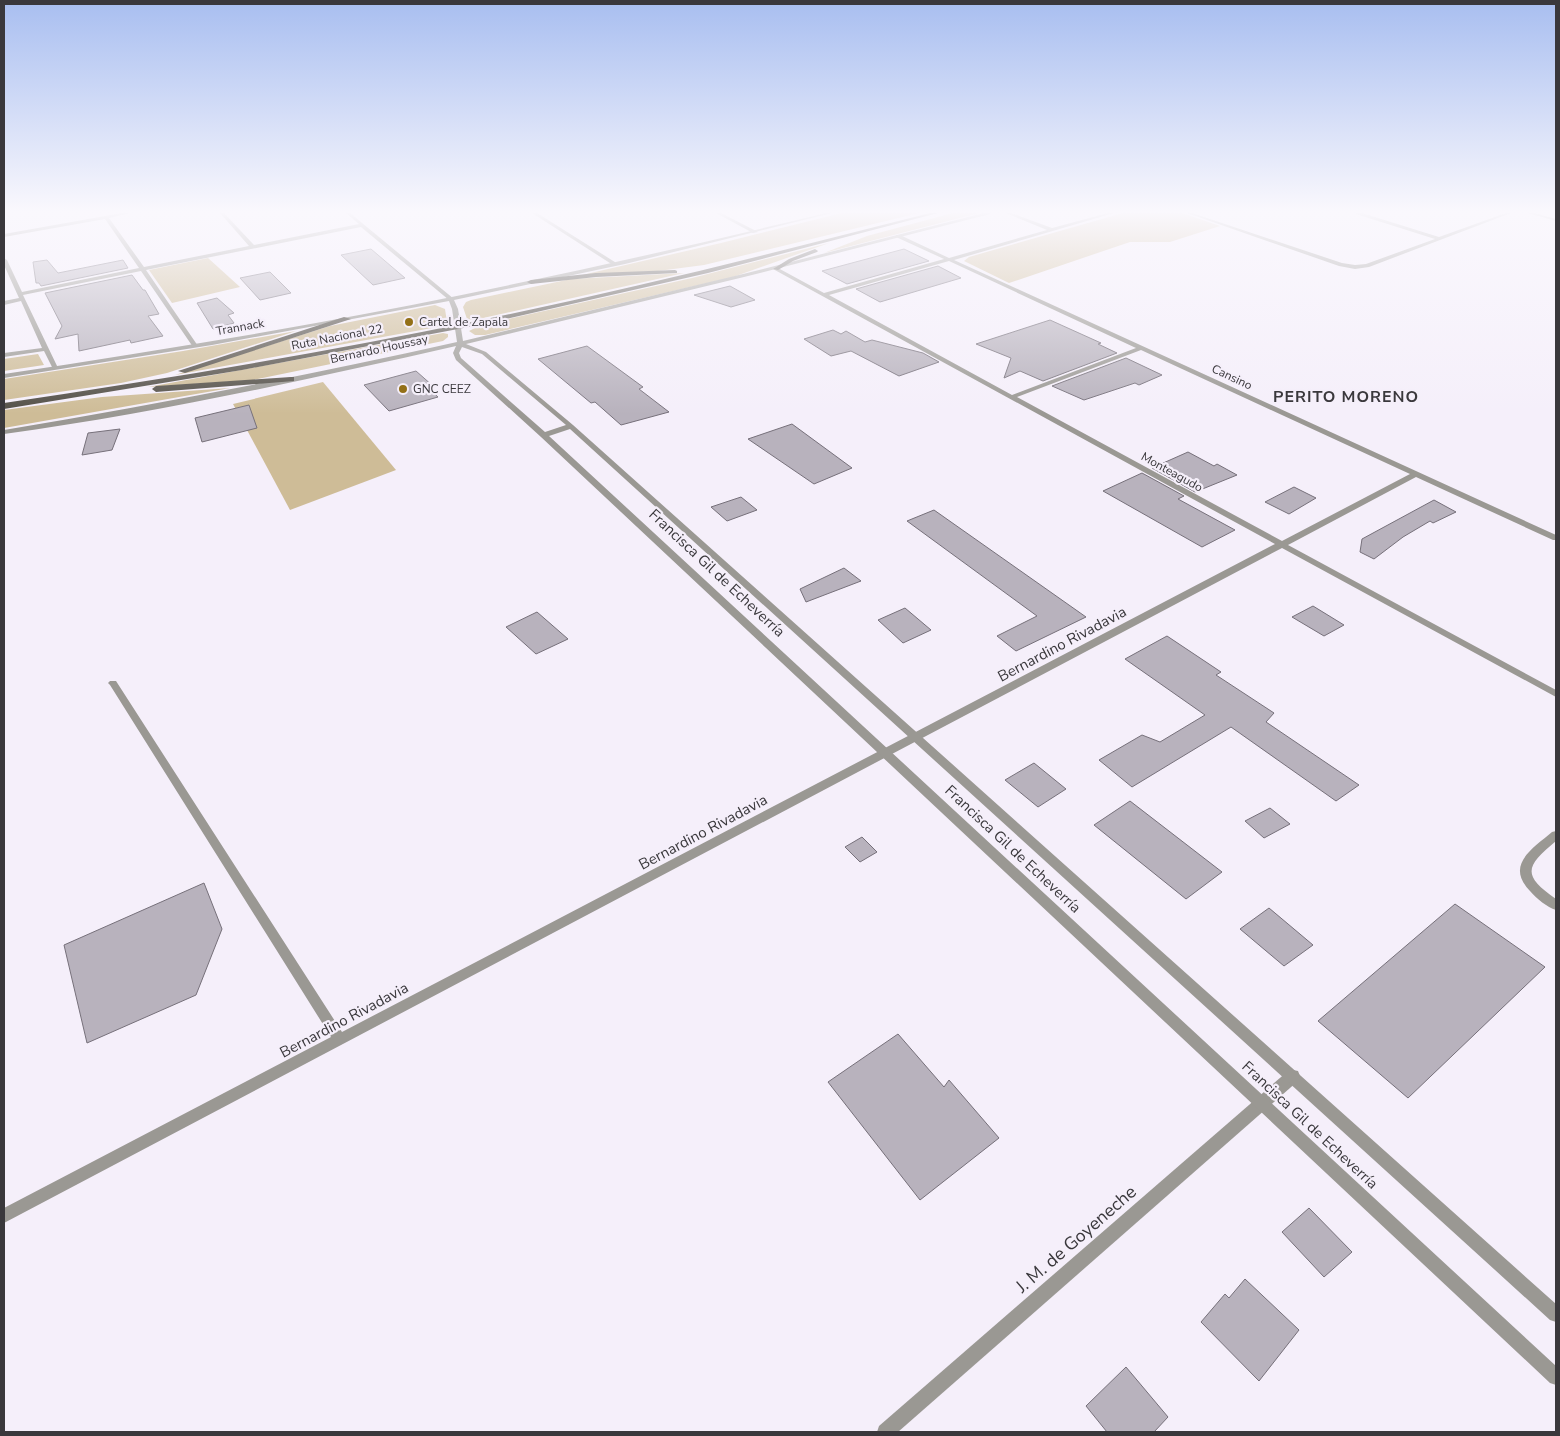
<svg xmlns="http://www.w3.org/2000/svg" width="1560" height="1436" font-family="'Nunito Sans',sans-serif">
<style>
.green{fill:#cebc97}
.building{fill:#b8b2bd;stroke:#76707a}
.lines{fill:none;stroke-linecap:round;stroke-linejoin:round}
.minor{fill:#9a9893;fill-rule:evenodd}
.tertiary{fill:#9a9893;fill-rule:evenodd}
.primary{fill:#534f47;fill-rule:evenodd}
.poi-dot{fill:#937018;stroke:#f5effa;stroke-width:2}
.labels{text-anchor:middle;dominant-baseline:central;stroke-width:4.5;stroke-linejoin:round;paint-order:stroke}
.far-poi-label{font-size:12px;fill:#3a383c;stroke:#f5effa;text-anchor:start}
.far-street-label{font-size:12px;fill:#3a383c;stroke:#f5effa}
.street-label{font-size:15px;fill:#3a383c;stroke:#f5effa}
.far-district-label{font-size:16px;font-weight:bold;letter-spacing:1px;fill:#3a383c;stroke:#f5effa}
.near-street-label{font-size:18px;fill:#3a383c;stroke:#f5effa}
</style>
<rect width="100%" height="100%" fill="#f5effa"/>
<g class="green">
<path d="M842 213H919L704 265 658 271 582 275 721 243Z"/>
<path d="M953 213H979L824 253 867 236Z"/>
<path d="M1123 213H1182L1220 226 1170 242H1130L1009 283 964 261 969 257Z"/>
<path d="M829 243 733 277 485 335H475L469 331 481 325 692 278Z"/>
<path d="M208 258 240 287 172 303 149 270Z"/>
<path d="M684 273 474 320 467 319 463 307 466 302 471 300 571 279Z"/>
<path d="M435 305 445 309 447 322 443 326 175 375 330 326Z"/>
<path d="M296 331 167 373 121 383 4 400V379L183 351Z"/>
<path d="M443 333 448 334V337L443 341 253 380 148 387Z"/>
<path d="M38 354 44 365 4 371V359Z"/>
<path d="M323 382 396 470 290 510 233 404Z"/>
<path d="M230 388 4 428V410L102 397Z"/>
</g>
<g class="building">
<path d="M371 249 405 278 373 285 341 255Z"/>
<path d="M904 249 929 261 847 284 822 271Z"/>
<path d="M47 260 58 273 123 260 128 268 41 286 39 283H36L33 262Z"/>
<path d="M938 266 961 278 880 302 856 289Z"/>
<path d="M270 272 291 293 260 300 240 278Z"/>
<path d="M132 275 143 290H145L159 314 148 316 163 336 131 343 130 340 79 351 78 334 55 339 62 326 45 293Z"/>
<path d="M730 286 755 300 731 307 694 295Z"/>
<path d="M217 298 234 313 228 315 234 323 213 329 197 303Z"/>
<path d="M1050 320 1101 343 1098 344 1117 353 1043 381 1020 371 1004 378 1011 358 976 344Z"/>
<path d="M833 330 841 334 846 331 865 342 872 340 923 353 939 362 899 376 851 351 831 356 804 339Z"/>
<path d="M587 346 643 387 639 389 669 412 621 425 595 402 591 403 538 359Z"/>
<path d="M1126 358 1162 375 1139 385 1135 383 1084 400 1052 386Z"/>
<path d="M416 371 433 386 428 388 438 397 389 411 364 385Z"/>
<path d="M249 405 257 428 202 442 195 418Z"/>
<path d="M792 424 852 468 814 484 748 439Z"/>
<path d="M120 429 112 450 82 455 88 433Z"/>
<path d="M1188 452 1214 466 1217 464 1237 475 1195 492 1152 468Z"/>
<path d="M1142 473 1184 496 1178 499 1235 530 1202 547 1103 491Z"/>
<path d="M1294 487 1316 498 1289 514 1265 502Z"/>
<path d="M741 497 757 510 727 521 711 507Z"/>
<path d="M1434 500 1456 512 1433 523 1430 521 1403 537 1374 559 1360 552 1362 539Z"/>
<path d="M934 510 1086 617 1016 651 997 636 1037 616 907 521Z"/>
<path d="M844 568 861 581 806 602 800 589Z"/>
<path d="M1313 606 1344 625 1324 636 1292 617Z"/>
<path d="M905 608 931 630 903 643 878 620Z"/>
<path d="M537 612 568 639 536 654 506 627Z"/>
<path d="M1167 636 1221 672 1216 675 1274 713 1266 722 1359 785 1336 801 1231 727 1132 787 1099 760 1142 735 1160 742 1205 715 1125 659Z"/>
<path d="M1034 763 1066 789 1038 807 1005 780Z"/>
<path d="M1130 801 1222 872 1186 899 1094 825Z"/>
<path d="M1270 808 1290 824 1264 838 1245 821Z"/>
<path d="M862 837 877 852 860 862 845 847Z"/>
<path d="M204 883 222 929 196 995 87 1043 64 945Z"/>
<path d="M1455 904 1545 967 1408 1098 1318 1021Z"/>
<path d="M1269 908 1313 945 1284 966 1240 929Z"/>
<path d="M898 1034 944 1087 949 1080 999 1138 920 1200 828 1082Z"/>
<path d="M1309 1208 1352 1252 1324 1277 1282 1232Z"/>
<path d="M1245 1279 1299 1330 1259 1381 1201 1322 1225 1294 1229 1298Z"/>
<path d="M1126 1367 1168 1417 1154 1432H1107L1086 1406Z"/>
</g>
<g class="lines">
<g class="minor">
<path d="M122 213H130L109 218 144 267 249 246 220 213H224L254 245 359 224 346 213H350L454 299 449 300 361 227 146 270 198 346 197 347H193L141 271 23 295 58 368 53 369 44 351 4 357V353L42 348 21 301 4 305V301L19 298 4 265V258L7 260 22 292 139 268 105 219 4 237V234Z"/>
<path d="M532 213H537L618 264 613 265Z"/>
<path d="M716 213H721L758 232 753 233Z"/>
<path d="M1006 213H1011L1052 228 1108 213H1114L954 260 1556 535V540H1553L1416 477 1288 545 1556 690V697L1282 548 4 1223V1208L331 1037 110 685 108 683 110 681H116L342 1032 1275 544 773 269 778 268 824 293 944 259 896 237V235H900L949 258 1047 230ZM949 261 1136 348 1012 395 829 295ZM1141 350 1410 474 1282 541 1017 397Z"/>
<path d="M1187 213H1192L1342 263 1355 265 1366 264 1435 239 1356 214V213H1362L1439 237 1506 213H1511L1369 267 1355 269 1339 266Z"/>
<path d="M1528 213H1534L1556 219V221Z"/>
<path d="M1556 831V841C1526 866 1521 875 1556 899V910C1547 907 1537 899 1530 891 1505 865 1532 849 1552 832Z"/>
<path d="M1293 1070 1298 1071 1300 1076 1298 1081 898 1432H877L879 1426 1288 1071Z"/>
</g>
<path class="tertiary" d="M826 213H832L625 264 454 300 458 309 463 341 743 274 984 213H990V214L744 277 466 344 486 352 573 425 1556 1304V1322L1550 1320 570 429 549 436 1556 1366V1385L1550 1383 541 437 456 360 453 353 456 346C306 380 156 413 4 434V430C156 404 306 376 457 342L452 309 449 301 212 345 4 378V374C108 358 212 342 316 323 487 292 657 254 826 213ZM462 347 482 354 566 425 545 432 461 358 459 353Z"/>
<g class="primary">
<path d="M930 213H938L708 273 479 325 242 370 4 409V403C164 379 323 353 481 320 632 289 781 251 930 213Z"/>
<path d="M815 249 818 251 817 252 793 261 778 270 773 269 789 259Z"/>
<path d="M675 270 677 271V273L596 277 531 284 527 282 531 280 596 273Z"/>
<path d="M344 317 351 319 185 373 178 371Z"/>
<path d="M291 377H294V381L156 392 152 389 156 386Z"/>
</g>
</g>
<linearGradient id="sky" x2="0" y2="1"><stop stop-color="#a8bef0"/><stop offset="0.51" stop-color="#faf8fd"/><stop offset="1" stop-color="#faf8fd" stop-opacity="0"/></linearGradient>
<rect width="1560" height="414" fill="url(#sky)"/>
<g class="poi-dot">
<circle cx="409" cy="322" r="5"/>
<circle cx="403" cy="389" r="5"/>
</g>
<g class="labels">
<g class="far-poi-label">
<text x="419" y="322">Cartel de Zapala</text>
<text x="413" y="389">GNC CEEZ</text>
</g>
<g class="far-street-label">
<text transform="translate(240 327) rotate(-10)">Trannack</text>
<text transform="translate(337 337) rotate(-11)">Ruta Nacional 22</text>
<text transform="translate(379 349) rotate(-12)">Bernardo Houssay</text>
<text transform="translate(1232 377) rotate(25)">Cansino</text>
<text transform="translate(1172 472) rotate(29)">Monteagudo</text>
</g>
<g class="street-label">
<text transform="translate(717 573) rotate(43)">Francisca Gil de Echeverría</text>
<text transform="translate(1062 644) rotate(-28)">Bernardino Rivadavia</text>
<text transform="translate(703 832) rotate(-28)">Bernardino Rivadavia</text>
<text transform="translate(1013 849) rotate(43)">Francisca Gil de Echeverría</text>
<text transform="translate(344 1020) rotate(-28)">Bernardino Rivadavia</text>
<text transform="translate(1310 1125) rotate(43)">Francisca Gil de Echeverría</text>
</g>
<g class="far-district-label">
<text x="1346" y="397">PERITO MORENO</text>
</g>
<g class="near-street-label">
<text transform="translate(1076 1239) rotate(-41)">J. M. de Goyeneche</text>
</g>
</g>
<rect width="1560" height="1436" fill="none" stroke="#3a383c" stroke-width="10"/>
</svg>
